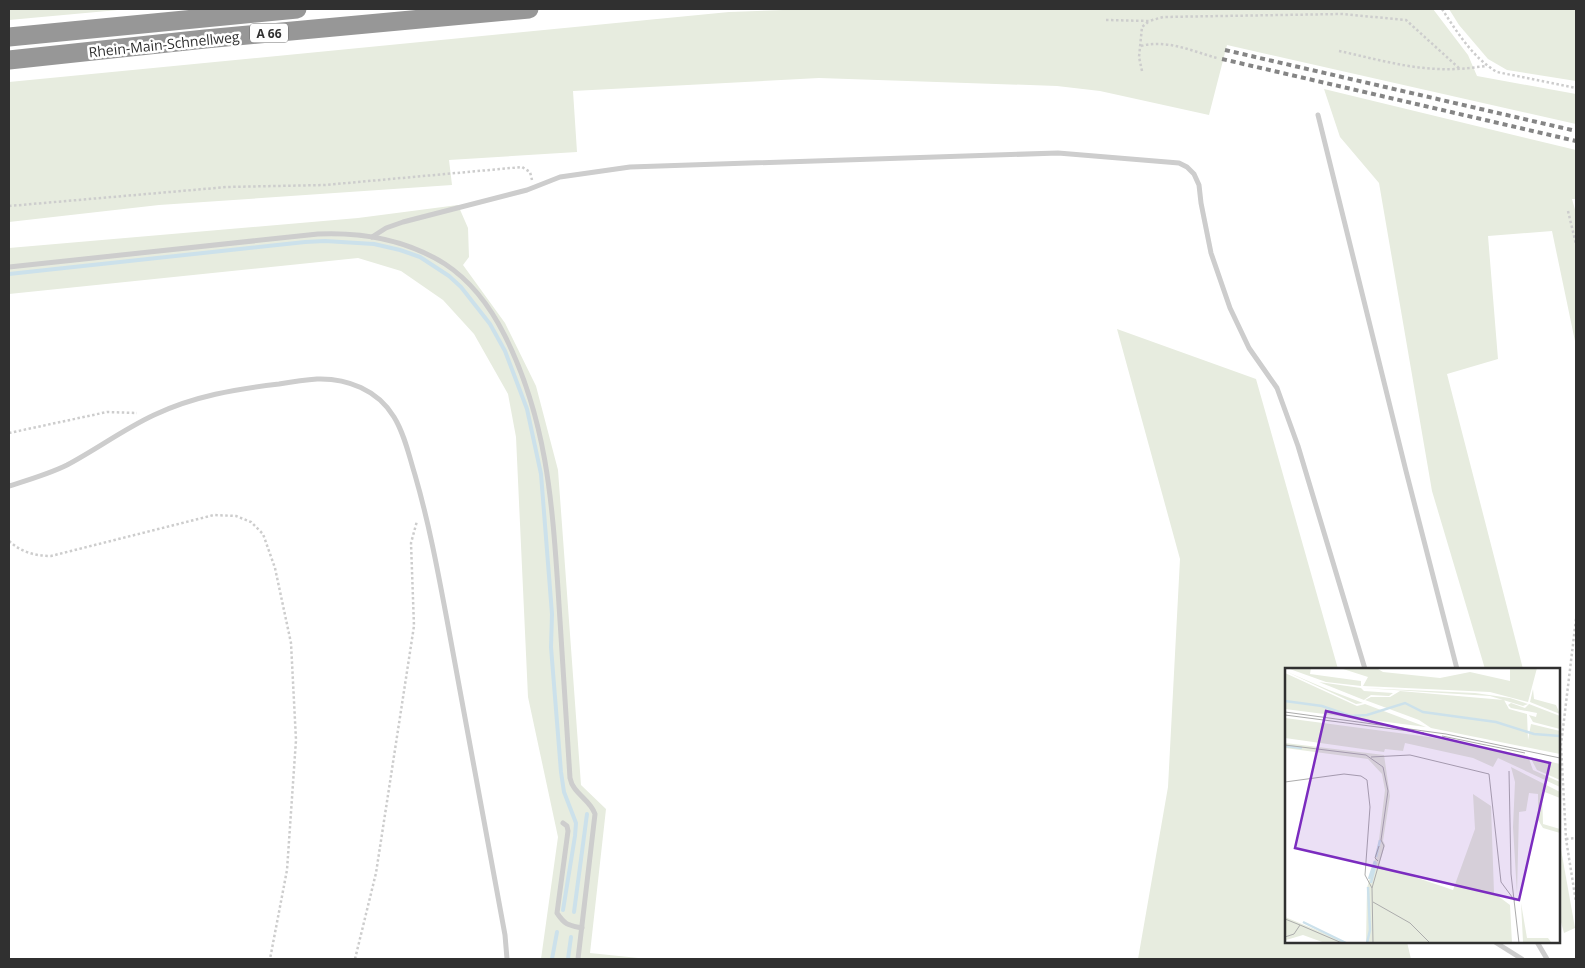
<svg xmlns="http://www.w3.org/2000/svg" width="1585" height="968" font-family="'Open Sans',sans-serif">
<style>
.green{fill:#e7ecdf}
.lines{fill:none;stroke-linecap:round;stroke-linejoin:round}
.stream{stroke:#cce1eb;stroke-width:4}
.path{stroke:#cdcdcd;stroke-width:2.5;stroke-dasharray:2.5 2.5;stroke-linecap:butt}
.service{stroke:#cdcdcd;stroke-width:5}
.motorway{stroke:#979797;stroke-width:19}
.rail{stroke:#858585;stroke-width:4;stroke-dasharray:5 4;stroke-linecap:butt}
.labels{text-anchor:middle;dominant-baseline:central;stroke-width:5;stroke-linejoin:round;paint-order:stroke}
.shield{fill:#fff;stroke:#6e6e6e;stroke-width:1}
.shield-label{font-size:12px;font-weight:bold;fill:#303030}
.street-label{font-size:14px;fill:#303030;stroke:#fff}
.inset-river{fill:none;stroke:#cce1eb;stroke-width:2.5}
.inset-road{fill:none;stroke:#acacac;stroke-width:1}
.view{fill:#7b2cbf;fill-opacity:0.15;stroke:#7b2cbf;stroke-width:2.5}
.inset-edge{fill:none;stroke:#303030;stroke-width:2.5}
</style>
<rect width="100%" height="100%" fill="#fff"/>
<g class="green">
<path d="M9 9H129L9 20Z"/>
<path d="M813 9H1433L1468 55 1477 76 1576 94V124L1227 45 1209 115 1100 91 1057 86 819 78 573 91 577 152 449 160 452 185 159 205 9 222V82L729 12Z"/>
<path d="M1449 9H1576V81L1507 70 1488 59 1459 25Z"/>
<path d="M1324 89 1576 150V199H1572L1576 213V346L1552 231 1488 236 1498 359 1447 374 1523 669H1485L1432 491 1379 183 1340 137Z"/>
<path d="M458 205 468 228 469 257 463 265 505 323 536 386 558 470 581 785 606 809 590 953 648 959H541L558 837 528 697 516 437 508 394 474 334 443 300 401 271 358 258 9 294V248L358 218Z"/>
<path d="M1117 329 1256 379 1338 669H1286V942H1407L1411 959H1138L1168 787 1180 559Z"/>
<path d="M1559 838 1575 928 1564 933 1559 915Z"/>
</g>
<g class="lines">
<g class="stream">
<path d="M9 274 305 242 325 241 374 244 400 250 420 257 449 276 461 287 490 324 505 351 527 409 541 474 552 614 551 647 561 772 564 792 576 823 575 836 563 910"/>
<path d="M574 912 587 814"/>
<path d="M552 959 557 932"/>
<path d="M568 959 571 937"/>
</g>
<g class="path">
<path d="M1442 9C1457 32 1473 58 1497 72L1576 88"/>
<path d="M1106 20 1149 21 1163 17 1342 14 1406 20 1460 69"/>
<path d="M1141 46C1166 39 1192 51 1217 58"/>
<path d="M1339 51C1372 58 1405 68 1439 69 1455 70 1470 68 1486 66"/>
<path d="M1142 71 1139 57 1142 27 1148 22"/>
<path d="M9 206 227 187 325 185 522 167 530 172 532 180"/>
<path d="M1568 211 1576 244"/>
<path d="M9 433 107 412 137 413"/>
<path d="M9 541C21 552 35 556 51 556L214 515 236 516 251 522 263 534 275 568 291 643 296 740 287 870 270 959"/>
<path d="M1576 619 1561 745 1566 839 1576 902"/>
<path d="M1566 839 1576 838"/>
<path d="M355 959 376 873 414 626 411 543 417 521"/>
</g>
<g class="service">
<path d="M1318 115 1406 471 1457 669"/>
<path d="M372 237 386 228 403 222 527 190 560 177 630 167 1058 153 1179 163 1187 167 1194 174 1199 185 1201 203 1211 253 1230 308 1249 348 1277 388 1298 446 1365 669"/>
<path d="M9 267 318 234C362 232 407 240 445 264 471 281 491 308 505 336 546 418 552 499 558 589 562 652 566 715 570 778 573 794 590 799 595 814L578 959"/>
<path d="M9 486C28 480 49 474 67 465 97 449 124 429 154 415 194 396 236 389 279 384 291 382 304 380 317 379 347 378 378 390 394 417 405 435 409 456 415 475 429 523 438 572 447 620 466 725 485 830 505 935L507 959"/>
<path d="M563 823 567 826 568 831 557 913C565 925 568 925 582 928"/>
<path d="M1495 942 1522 959"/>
<path d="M1537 942 1547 959"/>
</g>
<g class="motorway">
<path d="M9 37 297 9"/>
<path d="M9 60 205 39 529 9"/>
</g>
<g class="rail">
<path d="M1225 50 1576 131"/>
<path d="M1222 59 1576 141"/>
</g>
</g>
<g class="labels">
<rect class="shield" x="250" y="23.5" width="38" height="19" rx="4"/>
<g class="shield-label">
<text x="269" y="33">A 66</text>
</g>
<g class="street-label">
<text transform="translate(164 44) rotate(-6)">Rhein-Main-Schnellweg</text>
</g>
</g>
<g transform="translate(1285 668)">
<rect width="275" height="275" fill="#fff"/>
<path d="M2 0H26L25 6 76 13V18L41 14ZM55 0 93 1 98 4 155 10 185 4 225 13V0H252L243 34 205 24 78 18 83 9ZM0 3 44 22 78 35 71 36ZM0 5 72 38 80 36 141 59 0 41ZM34 14 76 20 79 23 108 25 104 28 86 27 79 32ZM77 20 190 25 225 30 243 36 238 38 205 28ZM248 21 249 31 271 37 275 46 245 34ZM115 23 219 32 224 41 242 46 243 72 246 56 275 63V86L146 60 134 52 80 32 86 29H105ZM226 35 240 40 244 36 275 48V61L248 54 244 47 251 49 252 45 226 40 223 37ZM0 50 144 69 243 88 248 102 275 114V119L213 90 208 99 188 90 120 75 118 83 100 81 99 84 0 70ZM0 75 99 87 105 128 98 173 100 177 94 197 168 222 190 161 188 126 206 138 209 225 225 237 227 275H81L82 220 93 180 100 122 97 106 83 91 0 80ZM245 89 275 96V112L252 102ZM226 99 275 124V130L257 123 258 156 275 161V165L258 160 253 152V126L244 125 241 143 234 144 232 226 228 159 230 114ZM236 235 242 270H263L266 274H238ZM0 249 63 275H40L18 267 1 272Z" fill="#e7ecdf"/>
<path class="inset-river" d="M0 33 37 38 66 48 82 47 120 35 138 44 211 54 249 66 275 68M0 78 17 80M91 189 95 172M84 211 90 193M86 215 91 194M18 254 61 275M82 275 85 262 83 219"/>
<path class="inset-road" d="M0 44 161 66 275 90M0 47 139 65M157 68 240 85M0 77 81 87 98 99 103 123 96 172 99 178 87 220M86 89 125 87 204 106 216 214 230 233M224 103 226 206 234 275M0 114 59 106 76 108 82 112 85 139 80 207 87 220 88 275M93 193 90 190 94 178M88 234 125 255 145 275M0 251 15 257M0 269 9 266 15 257 57 275"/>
<path class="view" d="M41 43 265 95 234 232 10 180Z"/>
<rect width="275" height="275" class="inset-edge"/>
</g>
<rect width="1585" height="968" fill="none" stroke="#303030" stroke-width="20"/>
</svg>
